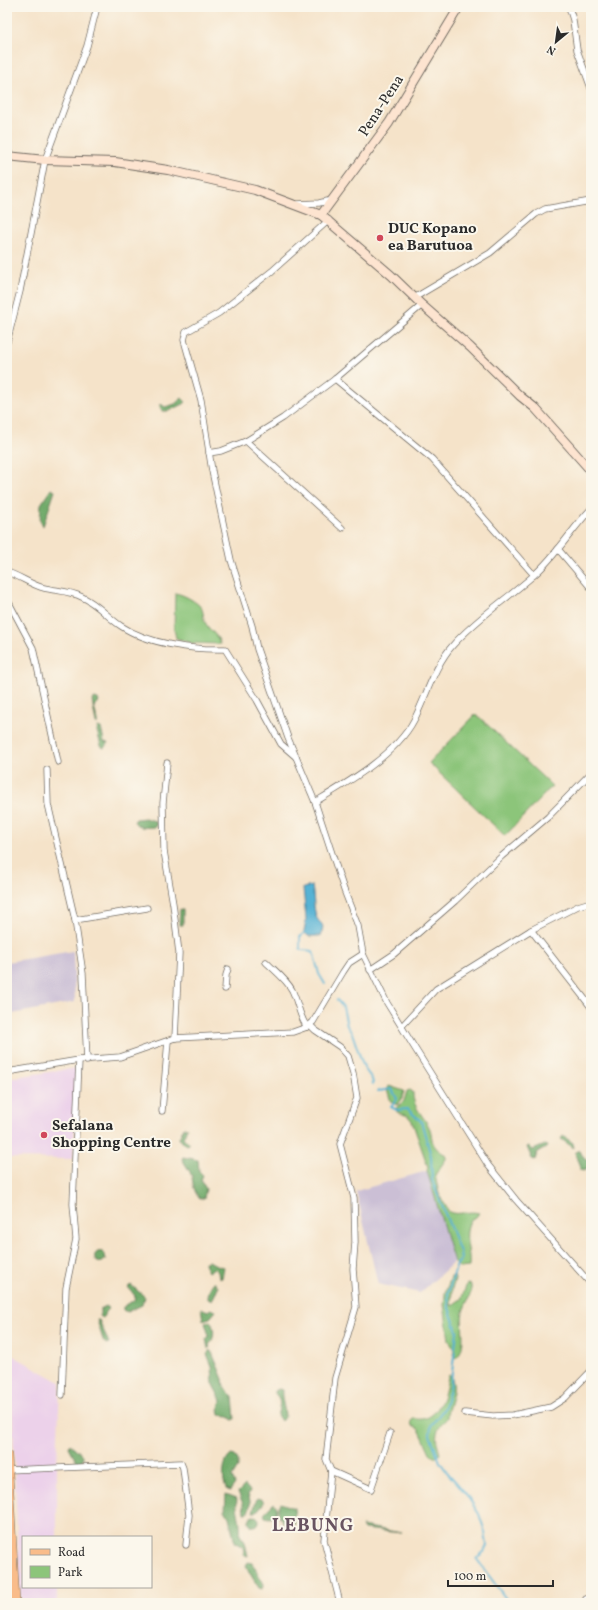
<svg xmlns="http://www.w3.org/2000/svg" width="598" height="1610" font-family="Vollkorn,serif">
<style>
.built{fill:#ecd1ea}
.industrial{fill:#cbbfd5}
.green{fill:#8cc57a;stroke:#5c7852}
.forest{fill:#71aa6a;stroke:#4e6a4a}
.water{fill:#56b2d4;stroke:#406e80}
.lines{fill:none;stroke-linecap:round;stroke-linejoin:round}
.stream{stroke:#56b2d4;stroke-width:2}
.street-casing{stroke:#726b62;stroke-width:7}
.secondary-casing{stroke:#726b62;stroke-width:10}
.primary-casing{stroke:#726b62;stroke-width:10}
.street{stroke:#fff;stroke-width:5.5}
.secondary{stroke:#fde4d0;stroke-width:8}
.primary{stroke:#f9bc8a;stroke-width:9}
.poi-dot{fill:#d1495b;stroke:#fbf7ec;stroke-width:1.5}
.labels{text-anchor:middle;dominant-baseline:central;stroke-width:4;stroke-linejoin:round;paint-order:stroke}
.street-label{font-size:15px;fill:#2b2b2b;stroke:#fbf7ec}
.poi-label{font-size:15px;font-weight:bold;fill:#2b2b2b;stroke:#fbf7ec;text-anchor:start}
.district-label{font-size:19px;font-weight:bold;letter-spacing:1px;fill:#695461;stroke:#fbf7ec}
</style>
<rect width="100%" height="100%" fill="#fbf7ec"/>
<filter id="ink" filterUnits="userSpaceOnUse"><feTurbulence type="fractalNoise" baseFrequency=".025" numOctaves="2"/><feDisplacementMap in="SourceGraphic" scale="8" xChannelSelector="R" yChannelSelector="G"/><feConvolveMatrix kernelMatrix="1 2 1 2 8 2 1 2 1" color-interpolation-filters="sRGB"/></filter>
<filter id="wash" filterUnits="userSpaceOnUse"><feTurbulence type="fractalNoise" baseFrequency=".012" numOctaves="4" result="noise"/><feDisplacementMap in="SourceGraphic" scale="16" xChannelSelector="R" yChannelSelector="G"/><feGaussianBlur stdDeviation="0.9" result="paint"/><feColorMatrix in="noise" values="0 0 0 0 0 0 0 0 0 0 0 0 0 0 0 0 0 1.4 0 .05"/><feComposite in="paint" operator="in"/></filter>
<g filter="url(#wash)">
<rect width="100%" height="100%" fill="#f5e3c9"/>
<g class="built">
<path d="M77 1068 73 1159 10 1158 8 1078Z"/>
<path d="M10 1354 60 1382 57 1464V1537H23V1587H57V1603H20Z"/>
</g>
<g class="industrial">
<path d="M73 951 75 1002 7 1015V962Z"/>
<path d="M427 1171 454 1262 420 1293 378 1284 356 1191Z"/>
</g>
<g class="green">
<path d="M175 593C183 594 198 602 202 609 204 614 203 620 206 624 210 631 219 636 220 644L191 643 176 638 174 629Z"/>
<path d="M476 714 552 786 505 836 429 763Z"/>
<path d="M389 1086 404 1091 401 1101 397 1105 391 1102 387 1089Z"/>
<path d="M410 1090 413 1092C412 1108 424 1115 430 1129 432 1134 431 1140 434 1145 437 1150 441 1152 446 1155V1159L435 1175 439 1194 449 1212C459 1216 468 1210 479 1213L476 1217 470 1220C462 1240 471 1248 469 1267L460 1268 454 1262 427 1171 428 1167 412 1121 408 1116 397 1112 396 1108 404 1101 407 1091Z"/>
<path d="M454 1275 455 1280 452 1289 451 1306 461 1299 467 1284 471 1285C472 1296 466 1302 463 1312 460 1326 468 1347 456 1358L453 1355 454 1350 449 1340 444 1305 445 1293 451 1277Z"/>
<path d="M450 1375C459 1389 447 1405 447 1418 434 1432 435 1436 440 1454L436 1457 431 1455 419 1429 412 1426 411 1421C414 1417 417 1420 422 1419 440 1417 446 1391 448 1376Z"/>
</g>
<g class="forest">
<path d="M182 398 186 402 184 404 167 411H163L160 408 161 404 165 407 175 404Z"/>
<path d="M51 489 55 491 43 526 40 521 41 504Z"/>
<path d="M95 698 98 699 99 702 94 706 98 723 96 724 92 700Z"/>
<path d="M98 727 101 728 104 742 108 743 104 748 101 746 97 731Z"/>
<path d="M145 818 155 821 157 824 155 827C148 827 138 830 134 821L136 819Z"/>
<path d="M180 909 183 910V925H180L179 923Z"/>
<path d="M184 1127 187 1128 183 1138 190 1143 188 1145 181 1142 179 1138Z"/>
<path d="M563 1136 573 1143 574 1148 561 1139Z"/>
<path d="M545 1145 547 1146 546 1148 537 1153 535 1160 532 1159 527 1147 529 1146 533 1150Z"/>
<path d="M578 1150 590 1164 591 1172 587 1169 583 1171 580 1170V1164L575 1153Z"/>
<path d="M183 1157 198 1160 199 1171 203 1175 201 1180 206 1189 204 1198 200 1199C194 1193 193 1184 192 1177 190 1171 185 1164 182 1159Z"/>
<circle cx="100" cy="1257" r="5.5"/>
<path d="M209 1261 218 1266 224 1267 222 1278 219 1277 218 1272 214 1268 208 1272 206 1268 205 1262Z"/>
<path d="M214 1282 218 1287 212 1301 208 1299C208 1293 210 1286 214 1282Z"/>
<path d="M131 1285 145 1297 142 1305 127 1312 123 1310V1307L134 1300 135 1296 128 1287Z"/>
<path d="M106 1306 109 1308 105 1312 103 1318 100 1316V1309Z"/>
<path d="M201 1308 208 1311 210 1309 216 1311 210 1318 203 1320Z"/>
<path d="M97 1320H99L109 1343 106 1344 103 1340Z"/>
<path d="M210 1321C215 1327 215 1339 209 1345L210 1348 208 1349 206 1339 209 1336 205 1323Z"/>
<path d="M211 1350 223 1379 224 1387 233 1397 235 1419 232 1420 229 1416 219 1415 218 1410 221 1402 220 1398 213 1385 212 1366 207 1354Z"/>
<path d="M279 1389 282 1390C281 1399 285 1408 285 1417L281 1421 277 1415C279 1410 281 1402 278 1397 276 1395 275 1393 274 1391Z"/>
<path d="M70 1444 83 1455V1460L77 1462 69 1447Z"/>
<path d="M231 1455 235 1456 238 1460V1467L232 1477 235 1484 230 1491 226 1489C222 1479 222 1462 231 1455Z"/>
<path d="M245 1485 250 1491 248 1495C251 1500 251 1508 247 1513H244L243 1504 238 1492Z"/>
<path d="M226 1494 237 1498C235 1507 242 1523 240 1535L245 1542 248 1556 244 1555 243 1547 236 1543 234 1539 229 1517 225 1510Z"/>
<path d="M257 1498 263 1500 264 1503 256 1512H253Z"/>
<path d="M274 1503 277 1507 276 1516 270 1518 265 1517 264 1513Z"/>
<path d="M281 1503 294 1508 295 1524 292 1527H286C282 1519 274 1512 281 1503Z"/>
<circle cx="254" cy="1521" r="5"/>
<path d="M362 1526 402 1533 364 1529Z"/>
<path d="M248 1562 252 1563 264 1584 262 1589 259 1588C254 1580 249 1573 246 1565Z"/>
</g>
<path class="water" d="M312 886C314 895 313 907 316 916 319 925 327 922 320 936H308L304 932 306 919 303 888Z"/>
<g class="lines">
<g class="stream">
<path d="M306 931 300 937V948L302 950 313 951 319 974 325 984"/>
<path d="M337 1000 343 1007 347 1026 352 1033 364 1068 372 1079 373 1084"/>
<path d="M378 1091 392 1089 397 1099 391 1107 397 1110 407 1109 421 1121 431 1156 432 1180 460 1252 461 1260 457 1264 448 1293 449 1308 457 1331 450 1389 445 1407 431 1426 430 1435 440 1462 447 1472 466 1494 479 1514 485 1532 487 1546 484 1552 476 1558 509 1603"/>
</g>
</g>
</g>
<g filter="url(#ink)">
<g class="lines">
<defs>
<g id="street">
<path d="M569 7 573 20 577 50 591 88"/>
<path d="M297 204 319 203 332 200"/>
<path d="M329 220 272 271 219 313 186 332 184 340 201 400 212 471 231 560 252 626 257 649 288 738 315 802 344 890 358 926 363 954 387 1003 414 1047 488 1165 516 1200 591 1284"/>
<path d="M414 298 490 253 536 214 545 209 591 201"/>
<path d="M7 342 20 291 45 160 87 46 97 7"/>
<path d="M335 379 432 459 534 575"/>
<path d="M246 441 342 528"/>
<path d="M209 453 221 451 246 441 283 418 335 379 422 305"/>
<path d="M558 549 591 588"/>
<path d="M7 572C20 576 31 585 44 588 57 591 70 591 82 597 98 604 107 617 121 626 148 644 193 650 225 649L257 700 281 744 296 757"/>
<path d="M7 599 33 648 58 762"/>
<path d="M167 763 163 803 164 851 173 904 179 953 175 1038"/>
<path d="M47 770 48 804 75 920"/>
<path d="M315 802C347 783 396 755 414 720 427 695 434 666 453 645 477 618 507 599 534 575 556 556 571 530 591 509"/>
<path d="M531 930 578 906 591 902"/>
<path d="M266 962C275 971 286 979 292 990 298 1002 299 1016 307 1027"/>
<path d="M370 970 394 954 455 901 502 856 548 817 591 773"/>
<path d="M225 989 226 975 228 969"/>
<path d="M310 1025 315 1030 340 1047 348 1056 353 1073 357 1098 340 1144 354 1198 355 1242 353 1269 356 1307 335 1378 326 1459 331 1471 324 1540 340 1603"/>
<path d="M402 1026 436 989 531 930 591 1007"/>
<path d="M87 1061 83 974 75 920 147 908"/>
<path d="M7 1072 79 1060 120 1057 175 1038 293 1032 307 1027 313 1022 343 972 349 963 363 954"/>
<path d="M162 1111 168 1041"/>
<path d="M62 1395 66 1288 76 1239 73 1204 79 1060"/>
<path d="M465 1413 493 1416 513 1415 551 1407 565 1398 591 1371"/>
<path d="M7 1470 181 1463 183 1468 189 1515 186 1545"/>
<path d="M331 1471 371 1489 390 1433"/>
<path d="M586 1599 591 1597"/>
</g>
<g id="secondary">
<path d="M7 156 45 160 115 162 168 170 255 190 321 215 391 275 422 305 470 347 520 396 535 408 591 471"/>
<path d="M321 215 389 123 459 7"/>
</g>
<path id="primary" d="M7 1455 15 1603"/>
</defs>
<use href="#street" class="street-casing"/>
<use href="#secondary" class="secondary-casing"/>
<use href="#primary" class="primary-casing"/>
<use href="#street" class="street"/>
<use href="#secondary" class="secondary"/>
<use href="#primary" class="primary"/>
</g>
</g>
<g class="poi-dot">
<circle cx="380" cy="238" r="4"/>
<circle cx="44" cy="1135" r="4"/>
</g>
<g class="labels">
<g class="street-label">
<text transform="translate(382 106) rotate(-57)">Pena-Pena</text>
</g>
<g class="poi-label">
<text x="388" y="229">DUC Kopano<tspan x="388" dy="17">ea Barutuoa</tspan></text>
<text x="52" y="1126">Sefalana<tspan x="52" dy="17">Shopping Centre</tspan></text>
</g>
<g class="district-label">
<text x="313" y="1526">LEBUNG</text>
</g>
</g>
<rect width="598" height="1610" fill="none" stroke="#fbf7ec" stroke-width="24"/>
<rect x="22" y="1536" width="130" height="52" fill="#fbf7ec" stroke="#a8a59f"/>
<rect x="30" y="1549" width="20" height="6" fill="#f9bc8a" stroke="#a8a59f"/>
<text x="58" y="1556" font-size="12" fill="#2b2b2b">Road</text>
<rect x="30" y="1566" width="20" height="12" fill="#8cc57a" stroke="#a8a59f"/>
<text x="58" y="1576" font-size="12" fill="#2b2b2b">Park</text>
<g transform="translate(556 42) rotate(209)" stroke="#fbf7ec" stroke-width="3" paint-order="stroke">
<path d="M0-3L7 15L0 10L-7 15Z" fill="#2b2b2b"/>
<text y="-6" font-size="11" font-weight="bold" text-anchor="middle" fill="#2b2b2b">N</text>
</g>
<path d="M448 1580v6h105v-6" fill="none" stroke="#2b2b2b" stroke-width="2"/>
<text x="454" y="1580" font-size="12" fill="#2b2b2b" stroke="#fbf7ec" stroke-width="3" paint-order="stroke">100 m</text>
</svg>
